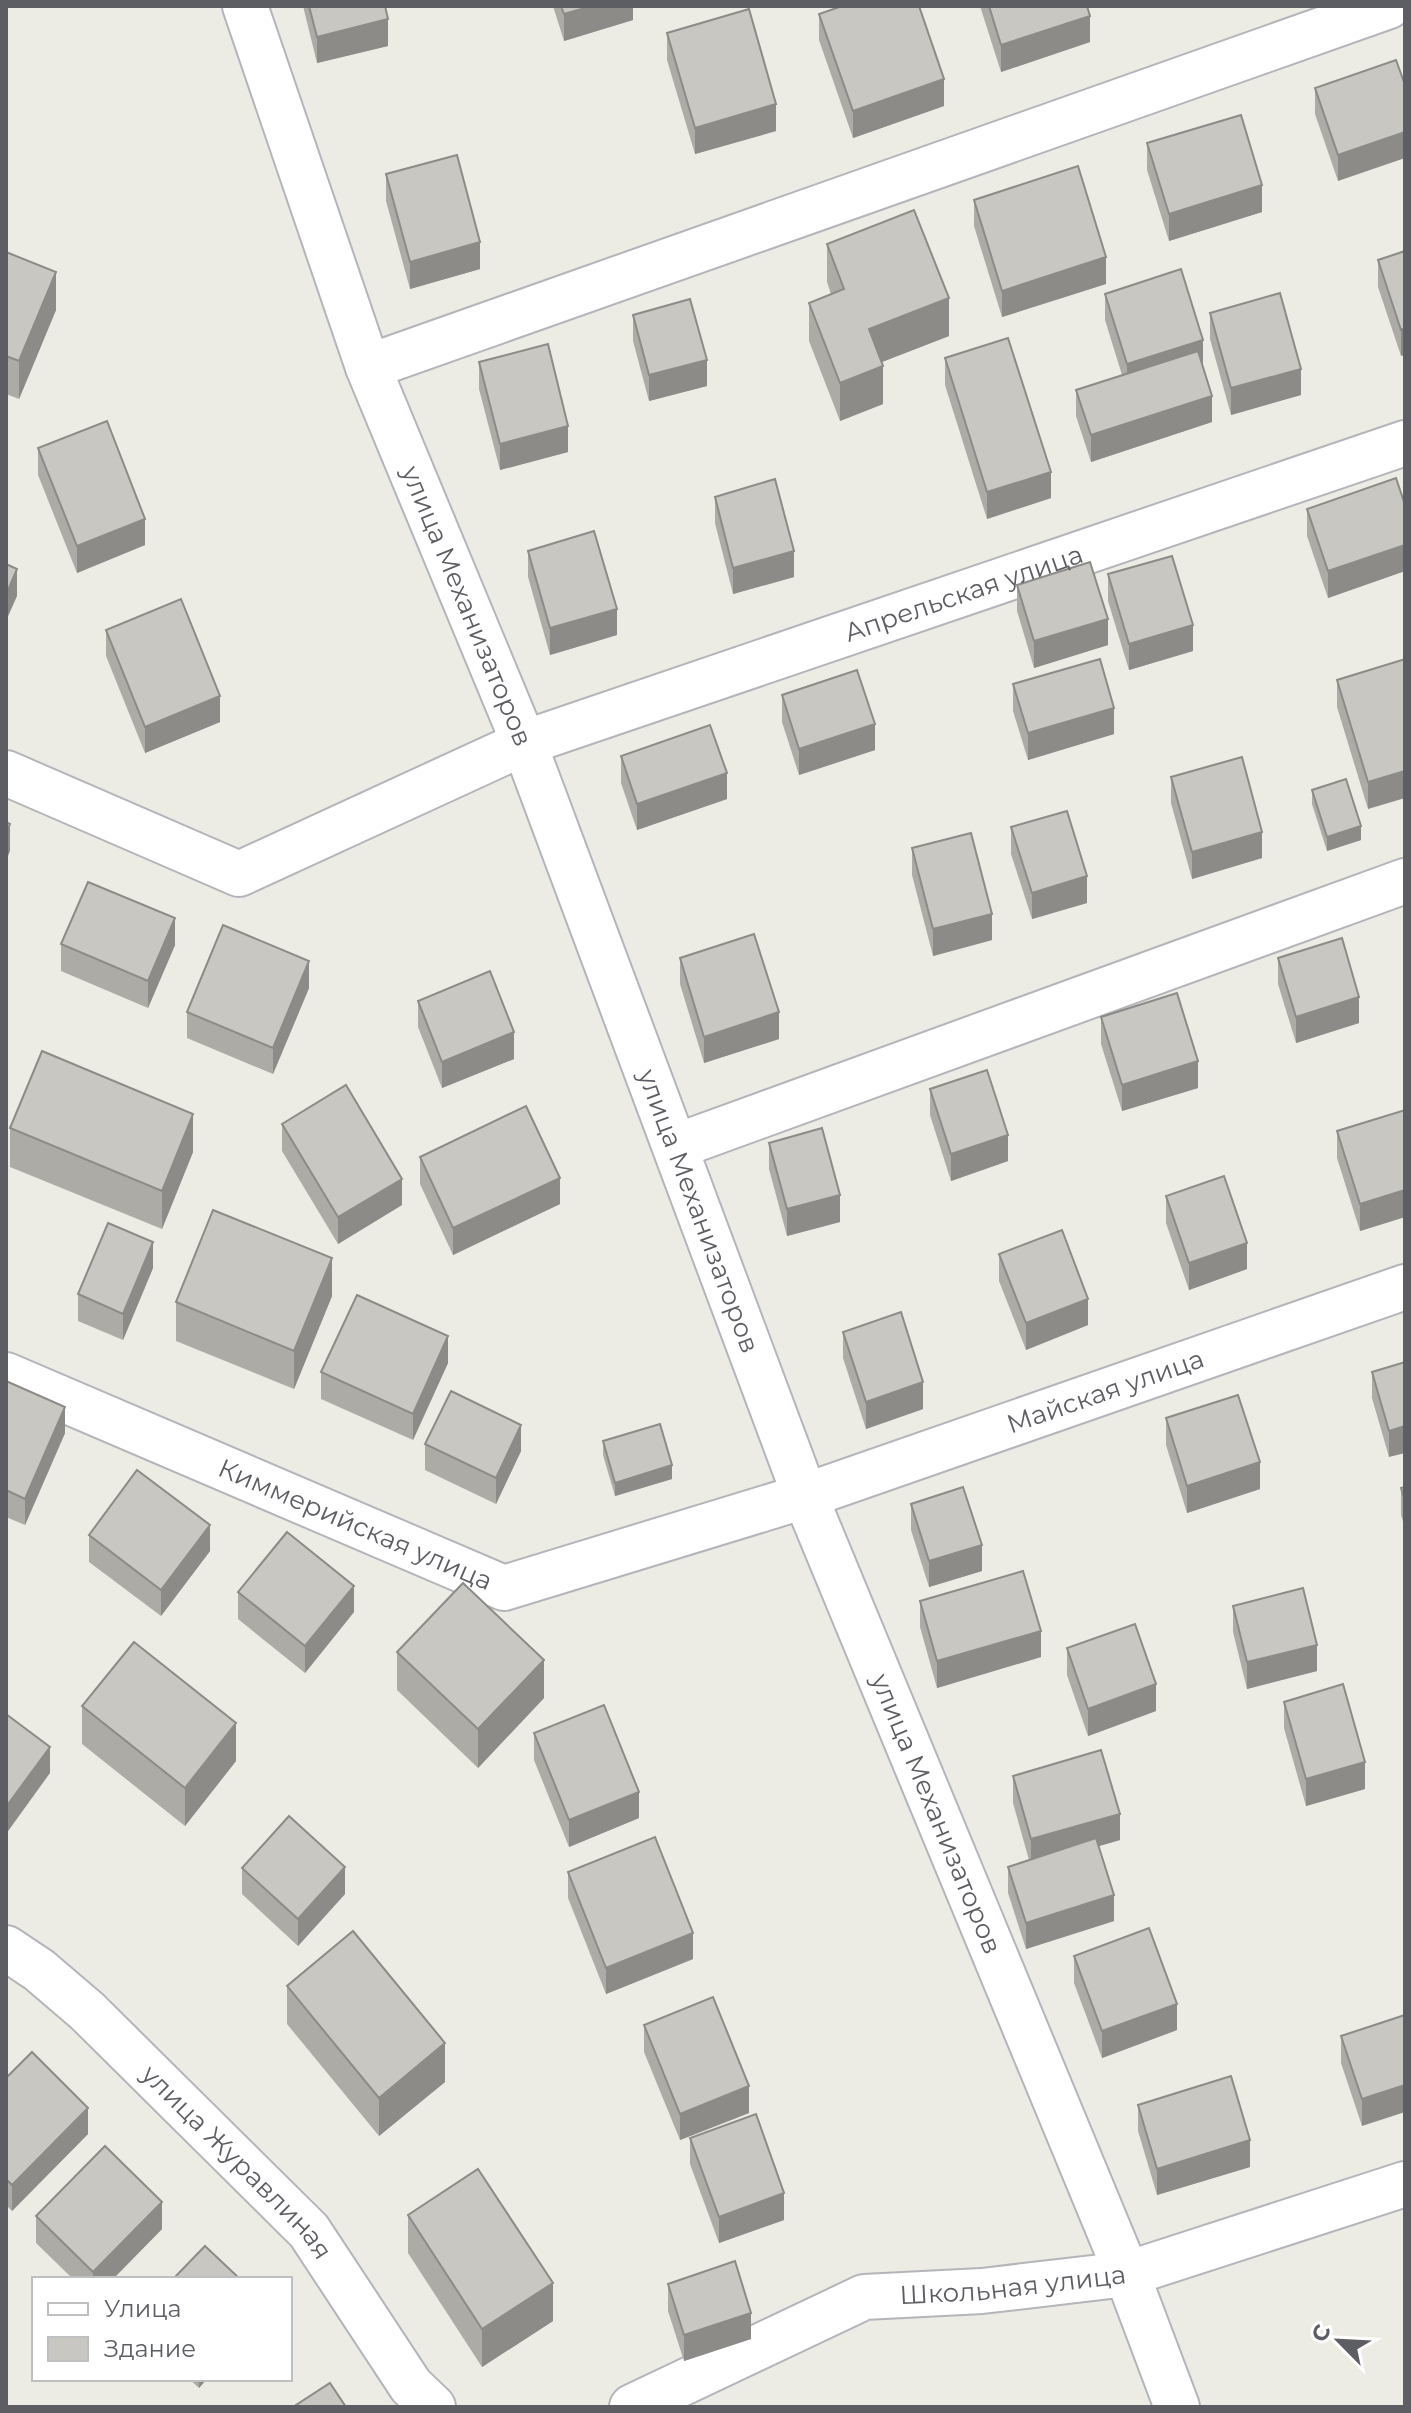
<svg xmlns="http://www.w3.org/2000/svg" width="1411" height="2413" font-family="Montserrat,sans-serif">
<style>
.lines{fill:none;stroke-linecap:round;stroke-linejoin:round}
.minor-casing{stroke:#b4b5ba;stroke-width:48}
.tertiary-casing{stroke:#b4b5ba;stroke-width:48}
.minor{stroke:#fff;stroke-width:44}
.tertiary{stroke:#fff;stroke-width:44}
.wall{fill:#acaba6}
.shaded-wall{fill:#8c8b87}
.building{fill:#c8c7c1;stroke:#8c8b87;stroke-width:2}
.labels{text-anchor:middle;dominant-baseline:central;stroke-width:6;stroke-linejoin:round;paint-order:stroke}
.street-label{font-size:26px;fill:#5c5e63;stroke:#fff}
</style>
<rect width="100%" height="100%" fill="#edece4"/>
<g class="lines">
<defs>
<g id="minor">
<path d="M368 367 1389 6"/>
<path id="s1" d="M6 773 239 874 524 743 1405 443"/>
<path d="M677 1146 1405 881"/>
<path id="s2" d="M6 1375 504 1588 805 1496"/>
<path id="s3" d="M6 1948 39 1970 87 2011 309 2231 411 2386 433 2407"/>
<path id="s4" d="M632 2407 864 2297 982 2291 1127 2274 1405 2184"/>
</g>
<g id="tertiary">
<path id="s5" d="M245 6 368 367 524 743 805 1496 1127 2274 1177 2407"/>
<path id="s6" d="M805 1496 1405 1287"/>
</g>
</defs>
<use href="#minor" class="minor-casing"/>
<use href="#tertiary" class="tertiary-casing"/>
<use href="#minor" class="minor"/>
<use href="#tertiary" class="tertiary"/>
</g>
<g class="wall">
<path d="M303 6H385L388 46 317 63Z"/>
<path d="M553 6H633V20L564 41Z"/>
<path d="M980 6H1087L1090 42 1001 72Z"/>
<path d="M819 14 944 106 853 138 819 40Z"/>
<path d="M667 33 776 131 695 154 667 60Z"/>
<path d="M1396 60 1338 181 1315 114V88Z"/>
<path d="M1147 143 1262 212 1169 241 1147 170Z"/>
<path d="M386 174 480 269 410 289 386 201Z"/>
<path d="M974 200 1106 284 1002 317 974 226Z"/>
<path d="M827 244 949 336 882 362 883 404 840 421 809 341V303L831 294 827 282Z"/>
<path d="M1405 251 1401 356 1378 287V260Z"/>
<path d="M6 252 56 310 19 399 6 394Z"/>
<path d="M1105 294 1203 366 1212 422 1091 462 1076 416V390L1122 375 1105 320Z"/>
<path d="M1210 313 1301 395 1231 415 1210 339Z"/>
<path d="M633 315 707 386 649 401 633 341Z"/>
<path d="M945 358 1051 498 987 519 945 385Z"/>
<path d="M479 362 568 452 500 470 479 389Z"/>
<path d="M38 448 145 545 77 573 38 475Z"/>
<path d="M715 497 794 577 733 594 715 523Z"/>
<path d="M1405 505V571L1328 598 1307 536V509Z"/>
<path d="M528 551 617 635 550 655 528 577Z"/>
<path d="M1108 574 1193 651 1129 670 1108 601Z"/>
<path d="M1017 585 1108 645 1034 668 1017 611Z"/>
<path d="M106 630 220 722 145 753 106 656Z"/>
<path d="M1405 659 1368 809 1337 707V680Z"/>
<path d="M1013 684 1114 734 1028 760 1013 711Z"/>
<path d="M782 695 875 750 799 775 782 722Z"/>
<path d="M621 756 727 799 637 830 621 783Z"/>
<path d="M1171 777 1262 858 1192 879 1171 803Z"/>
<path d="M1312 790 1361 840 1327 851 1312 804Z"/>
<path d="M1011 827 1087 903 1032 919 1011 854Z"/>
<path d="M912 848 992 940 933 956 912 875Z"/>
<path d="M61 944 175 945 148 1008 61 971Z"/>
<path d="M680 958 779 1039 704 1063 680 984Z"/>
<path d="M1278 958 1359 1023 1296 1043 1278 984Z"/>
<path d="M309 988 273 1074 187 1038V1012Z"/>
<path d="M418 1001 514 1059 442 1088 418 1027Z"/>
<path d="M1101 1017 1198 1088 1122 1111 1101 1044Z"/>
<path d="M930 1089 1008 1161 951 1181 930 1115Z"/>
<path d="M1405 1110V1217L1360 1231 1337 1158V1131Z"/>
<path d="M282 1124 402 1205 338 1244 282 1151Z"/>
<path d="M10 1128 193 1152 162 1229 10 1167Z"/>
<path d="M769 1143 840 1222 787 1236 769 1169Z"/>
<path d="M420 1157 560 1204 453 1255 420 1184Z"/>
<path d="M1166 1196 1247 1269 1189 1290 1166 1223Z"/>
<path d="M999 1254 1088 1325 1026 1350 999 1281Z"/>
<path d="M153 1268 123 1340 78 1321V1294Z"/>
<path d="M332 1296 294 1389 176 1341V1302Z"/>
<path d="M843 1332 923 1409 866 1429 843 1358Z"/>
<path d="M1405 1362 1389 1457 1372 1398V1372Z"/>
<path d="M448 1363 413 1440 321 1399V1372Z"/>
<path d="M6 1381 65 1433 25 1525 6 1517Z"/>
<path d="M1166 1418 1260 1489 1187 1513 1166 1445Z"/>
<path d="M603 1441 672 1479 615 1496 603 1455Z"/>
<path d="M425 1444 521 1451 496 1504 425 1470Z"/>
<path d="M1405 1487V1528L1401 1515V1488Z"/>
<path d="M911 1504 982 1571 929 1587 911 1530Z"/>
<path d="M89 1535 210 1551 161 1616 89 1562Z"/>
<path d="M238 1592 354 1612 305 1673 238 1619Z"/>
<path d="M920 1601 1041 1657 937 1688 920 1627Z"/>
<path d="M1233 1606 1317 1671 1247 1689 1233 1632Z"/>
<path d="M1067 1648 1156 1711 1088 1736 1067 1675Z"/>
<path d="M397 1652 544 1698 478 1768 397 1690Z"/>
<path d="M1284 1702 1365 1789 1306 1806 1284 1728Z"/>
<path d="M82 1706 236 1761 185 1826 82 1744Z"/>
<path d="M534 1733 639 1818 569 1847 534 1760Z"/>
<path d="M1013 1776 1120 1840 1098 1846 1114 1921 1026 1949 1008 1893V1867L1029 1860 1013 1803Z"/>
<path d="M242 1868 345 1894 298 1946 242 1894Z"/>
<path d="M568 1872 693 1959 606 1994 568 1898Z"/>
<path d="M1074 1956 1177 2030 1102 2058 1074 1983Z"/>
<path d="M287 1986 445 2082 379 2136 287 2024Z"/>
<path d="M1405 2015 1362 2126 1341 2063V2036Z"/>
<path d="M644 2025 749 2113 680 2140 644 2052Z"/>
<path d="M6 2078 88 2134 12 2211 6 2205Z"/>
<path d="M1138 2105 1250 2167 1157 2195 1138 2131Z"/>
<path d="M690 2138 784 2220 719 2243 690 2164Z"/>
<path d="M408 2215 553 2321 482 2367 408 2253Z"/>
<path d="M36 2216 162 2229 113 2279H73L36 2243Z"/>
<path d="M668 2284 751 2339 684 2361 668 2311Z"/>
<path d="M189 2379H207L199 2388Z"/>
</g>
<g class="shaded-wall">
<path d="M592 6H633V20L564 41V14Z"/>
<path d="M1090 16V42L1001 72V45Z"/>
<path d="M388 19V46L317 63V37Z"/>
<path d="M944 79V106L853 138V111Z"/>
<path d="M776 104V131L695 154V128Z"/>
<path d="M1405 132V158L1338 181V155Z"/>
<path d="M1262 185V212L1169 241V214Z"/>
<path d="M480 242V269L410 289V262Z"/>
<path d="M1106 257V284L1002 317V291Z"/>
<path d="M56 272V310L19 399V361Z"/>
<path d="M949 298V336L869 367V329Z"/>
<path d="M1405 328V355L1401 356V330Z"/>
<path d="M1203 340V366L1127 390V364Z"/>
<path d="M707 360V386L649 401V375Z"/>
<path d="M883 366V404L840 421V383Z"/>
<path d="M1301 369V395L1231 415V388Z"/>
<path d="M1212 396V422L1091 462V435Z"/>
<path d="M568 426V452L500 470V444Z"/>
<path d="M1051 472V498L987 519V492Z"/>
<path d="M145 519V545L77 573V546Z"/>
<path d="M1405 545V571L1328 598V571Z"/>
<path d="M794 551V577L733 594V568Z"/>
<path d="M17 569V596L6 621V595Z"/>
<path d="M617 609V635L550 655V628Z"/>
<path d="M1108 619V645L1034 668V641Z"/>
<path d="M1193 625V651L1129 670V644Z"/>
<path d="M220 696V722L145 753V727Z"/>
<path d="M1114 708V734L1028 760V733Z"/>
<path d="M875 724V750L799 775V749Z"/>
<path d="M1405 771V798L1368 809V782Z"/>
<path d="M727 773V799L637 830V804Z"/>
<path d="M10 824V851L6 861V834Z"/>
<path d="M1361 826V840L1327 851V837Z"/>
<path d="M1262 832V858L1192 879V852Z"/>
<path d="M1087 876V903L1032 919V893Z"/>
<path d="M992 914V940L933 956V929Z"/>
<path d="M175 918V945L148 1008V981Z"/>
<path d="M309 961V988L273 1074V1048Z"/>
<path d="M1359 997V1023L1296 1043V1017Z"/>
<path d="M779 1012V1039L704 1063V1037Z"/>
<path d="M514 1032V1059L442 1088V1062Z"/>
<path d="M1198 1061V1088L1122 1111V1085Z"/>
<path d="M193 1114V1152L162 1229V1191Z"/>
<path d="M1008 1135V1161L951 1181V1154Z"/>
<path d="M560 1178V1204L453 1255V1228Z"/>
<path d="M402 1179V1205L338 1244V1217Z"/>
<path d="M1405 1190V1217L1360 1231V1204Z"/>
<path d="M840 1195V1222L787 1236V1209Z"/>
<path d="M153 1242V1268L123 1340V1314Z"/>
<path d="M1247 1243V1269L1189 1290V1263Z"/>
<path d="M332 1258V1296L294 1389V1351Z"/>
<path d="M1088 1299V1325L1026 1350V1323Z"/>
<path d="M448 1336V1363L413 1440V1414Z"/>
<path d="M923 1382V1409L866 1429V1402Z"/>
<path d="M65 1407V1433L25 1525V1499Z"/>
<path d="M521 1425V1451L496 1504V1478Z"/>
<path d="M1405 1426V1453L1389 1457V1431Z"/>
<path d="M1260 1462V1489L1187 1513V1486Z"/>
<path d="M672 1465V1479L615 1496V1483Z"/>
<path d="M210 1525V1551L161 1616V1590Z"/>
<path d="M982 1545V1571L929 1587V1561Z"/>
<path d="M354 1586V1612L305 1673V1646Z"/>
<path d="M1041 1631V1657L937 1688V1661Z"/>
<path d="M1317 1645V1671L1247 1689V1662Z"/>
<path d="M544 1660V1698L478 1768V1729Z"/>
<path d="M1156 1684V1711L1088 1736V1709Z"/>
<path d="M236 1723V1761L185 1826V1788Z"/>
<path d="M50 1747V1773L6 1834V1807Z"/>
<path d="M1365 1762V1789L1306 1806V1779Z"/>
<path d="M639 1792V1818L569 1847V1820Z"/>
<path d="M1120 1814V1840L1031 1866V1839Z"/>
<path d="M345 1867V1894L298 1946V1919Z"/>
<path d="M1114 1895V1921L1026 1949V1923Z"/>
<path d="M693 1933V1959L606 1994V1968Z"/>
<path d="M1177 2004V2030L1102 2058V2031Z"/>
<path d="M445 2043V2082L379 2136V2098Z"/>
<path d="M1405 2085V2112L1362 2126V2099Z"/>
<path d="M749 2086V2113L680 2140V2114Z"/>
<path d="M88 2108V2134L12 2211V2185Z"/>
<path d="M1250 2140V2167L1157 2195V2169Z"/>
<path d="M784 2193V2220L719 2243V2217Z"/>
<path d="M162 2202V2229L113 2279H93V2272Z"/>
<path d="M553 2283V2321L482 2367V2329Z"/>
<path d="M751 2313V2339L684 2361V2335Z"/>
<path d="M199 2379H207L199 2388Z"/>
</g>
<g class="building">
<path d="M309 6H385L388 19 317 37Z"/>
<path d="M561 6H592L564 14Z"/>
<path d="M842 6H919L944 79 853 111 819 14Z"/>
<path d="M989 6H1087L1090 16 1001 45Z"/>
<path d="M749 9 776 104 695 128 667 33Z"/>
<path d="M1396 60 1405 85V132L1338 155 1315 88Z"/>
<path d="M1241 115 1262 185 1169 214 1147 143Z"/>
<path d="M457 155 480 242 410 262 386 174Z"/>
<path d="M1078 166 1106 257 1002 291 974 200Z"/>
<path d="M914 210 949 298 869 329 883 366 840 383 809 303 844 289 827 244Z"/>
<path d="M1405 251V328L1401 330 1378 260Z"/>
<path d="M6 252 56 272 19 361 6 356Z"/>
<path d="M1181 269 1203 340 1127 364 1105 294Z"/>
<path d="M1280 293 1301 369 1231 388 1210 313Z"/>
<path d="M690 299 707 360 649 375 633 315Z"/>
<path d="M1008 338 1051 472 987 492 945 358Z"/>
<path d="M548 344 568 426 500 444 479 362Z"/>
<path d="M1198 351 1212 396 1091 435 1076 390Z"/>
<path d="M107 421 145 519 77 546 38 448Z"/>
<path d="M1396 478 1405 505V545L1328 571 1307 509Z"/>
<path d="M775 479 794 551 733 568 715 497Z"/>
<path d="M594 531 617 609 550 628 528 551Z"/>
<path d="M1172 556 1193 625 1129 644 1108 574Z"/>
<path d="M1090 562 1108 619 1034 641 1017 585Z"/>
<path d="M6 564 17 569 6 595Z"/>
<path d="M181 599 220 696 145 727 106 630Z"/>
<path d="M1100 659 1114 708 1028 733 1013 684Z"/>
<path d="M1405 659V771L1368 782 1337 680Z"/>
<path d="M857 670 875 724 799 749 782 695Z"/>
<path d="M710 725 727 773 637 804 621 756Z"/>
<path d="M1242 757 1262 832 1192 852 1171 777Z"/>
<path d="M1346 779 1361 826 1327 837 1312 790Z"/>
<path d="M1067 811 1087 876 1032 893 1011 827Z"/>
<path d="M6 822 10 824 6 834Z"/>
<path d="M971 833 992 914 933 929 912 848Z"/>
<path d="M88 882 175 918 148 981 61 944Z"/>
<path d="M223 925 309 961 273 1048 187 1012Z"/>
<path d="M754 934 779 1012 704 1037 680 958Z"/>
<path d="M1342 938 1359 997 1296 1017 1278 958Z"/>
<path d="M490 971 514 1032 442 1062 418 1001Z"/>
<path d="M1177 993 1198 1061 1122 1085 1101 1017Z"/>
<path d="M42 1051 193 1114 162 1191 10 1128Z"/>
<path d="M987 1070 1008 1135 951 1154 930 1089Z"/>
<path d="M346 1085 402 1179 338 1217 282 1124Z"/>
<path d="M526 1106 560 1178 453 1228 420 1157Z"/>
<path d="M1405 1110V1190L1360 1204 1337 1131Z"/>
<path d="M822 1128 840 1195 787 1209 769 1143Z"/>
<path d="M1224 1176 1247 1243 1189 1263 1166 1196Z"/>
<path d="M213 1210 332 1258 294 1351 176 1302Z"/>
<path d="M108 1223 153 1242 123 1314 78 1294Z"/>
<path d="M1062 1230 1088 1299 1026 1323 999 1254Z"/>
<path d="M357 1295 448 1336 413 1414 321 1372Z"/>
<path d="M901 1312 923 1382 866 1402 843 1332Z"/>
<path d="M1405 1362V1426L1389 1431 1372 1372Z"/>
<path d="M6 1381 65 1407 25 1499 6 1490Z"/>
<path d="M451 1391 521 1425 496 1478 425 1444Z"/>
<path d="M1238 1395 1260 1462 1187 1486 1166 1418Z"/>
<path d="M660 1424 672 1465 615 1483 603 1441Z"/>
<path d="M137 1470 210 1525 161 1590 89 1535Z"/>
<path d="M963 1487 982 1545 929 1561 911 1504Z"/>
<path d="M1405 1487V1501L1401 1488Z"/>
<path d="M287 1532 354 1586 305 1646 238 1592Z"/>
<path d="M1023 1571 1041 1631 937 1661 920 1601Z"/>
<path d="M463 1583 544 1660 478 1729 397 1652Z"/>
<path d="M1303 1588 1317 1645 1247 1662 1233 1606Z"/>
<path d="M1135 1624 1156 1684 1088 1709 1067 1648Z"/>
<path d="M134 1642 236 1723 185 1788 82 1706Z"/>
<path d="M1343 1684 1365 1762 1306 1779 1284 1702Z"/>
<path d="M604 1705 639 1792 569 1820 534 1733Z"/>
<path d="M6 1714 50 1747 6 1807Z"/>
<path d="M1101 1750 1120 1814 1031 1839 1013 1776Z"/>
<path d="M289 1816 345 1867 298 1919 242 1868Z"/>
<path d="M655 1837 693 1933 606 1968 568 1872Z"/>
<path d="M1096 1838 1114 1895 1026 1923 1008 1867Z"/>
<path d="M1149 1928 1177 2004 1102 2031 1074 1956Z"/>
<path d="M353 1931 445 2043 379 2098 287 1986Z"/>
<path d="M713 1997 749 2086 680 2114 644 2025Z"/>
<path d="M1405 2015V2085L1362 2099 1341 2036Z"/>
<path d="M32 2052 88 2108 12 2185 6 2179V2078Z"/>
<path d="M1231 2076 1250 2140 1157 2169 1138 2105Z"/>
<path d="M756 2114 784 2193 719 2217 690 2138Z"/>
<path d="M105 2146 162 2202 93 2272 36 2216Z"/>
<path d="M478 2169 553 2283 482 2329 408 2215Z"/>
<path d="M205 2246 240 2279H173Z"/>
<path d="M735 2261 751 2313 684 2335 668 2284Z"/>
<path d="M330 2383 346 2407H293Z"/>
</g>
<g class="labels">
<g class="street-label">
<text stroke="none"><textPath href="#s1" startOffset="1032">Апрельская улица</textPath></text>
<text stroke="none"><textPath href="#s5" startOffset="640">улица Механизаторов</textPath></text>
<text stroke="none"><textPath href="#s5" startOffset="1288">улица Механизаторов</textPath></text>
<text stroke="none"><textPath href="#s6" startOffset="318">Майская улица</textPath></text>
<text stroke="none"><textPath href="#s2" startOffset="380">Киммерийская улица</textPath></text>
<text stroke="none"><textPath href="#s5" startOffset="1936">улица Механизаторов</textPath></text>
<text stroke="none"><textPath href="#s3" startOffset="316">улица Журавлиная</textPath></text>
<text stroke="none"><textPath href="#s4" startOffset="406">Школьная улица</textPath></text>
</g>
</g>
<rect width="1411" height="2413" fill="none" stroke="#5c5e63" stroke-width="16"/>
<rect x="32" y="2277" width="260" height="104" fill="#ffffff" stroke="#bebfc1" stroke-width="2"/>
<rect x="48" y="2303" width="40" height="12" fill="#ffffff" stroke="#bebfc1" stroke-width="2"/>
<text x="104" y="2317" font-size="24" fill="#5c5e63">Улица</text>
<rect x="48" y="2337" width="40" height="24" fill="#c8c7c1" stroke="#bebfc1" stroke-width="2"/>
<text x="104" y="2357" font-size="24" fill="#5c5e63">Здание</text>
<g transform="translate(1339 2341) rotate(294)" stroke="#ffffff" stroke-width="6" paint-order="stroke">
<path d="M0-6L14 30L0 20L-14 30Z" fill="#5c5e63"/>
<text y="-12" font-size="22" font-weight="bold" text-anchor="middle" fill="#5c5e63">С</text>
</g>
</svg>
